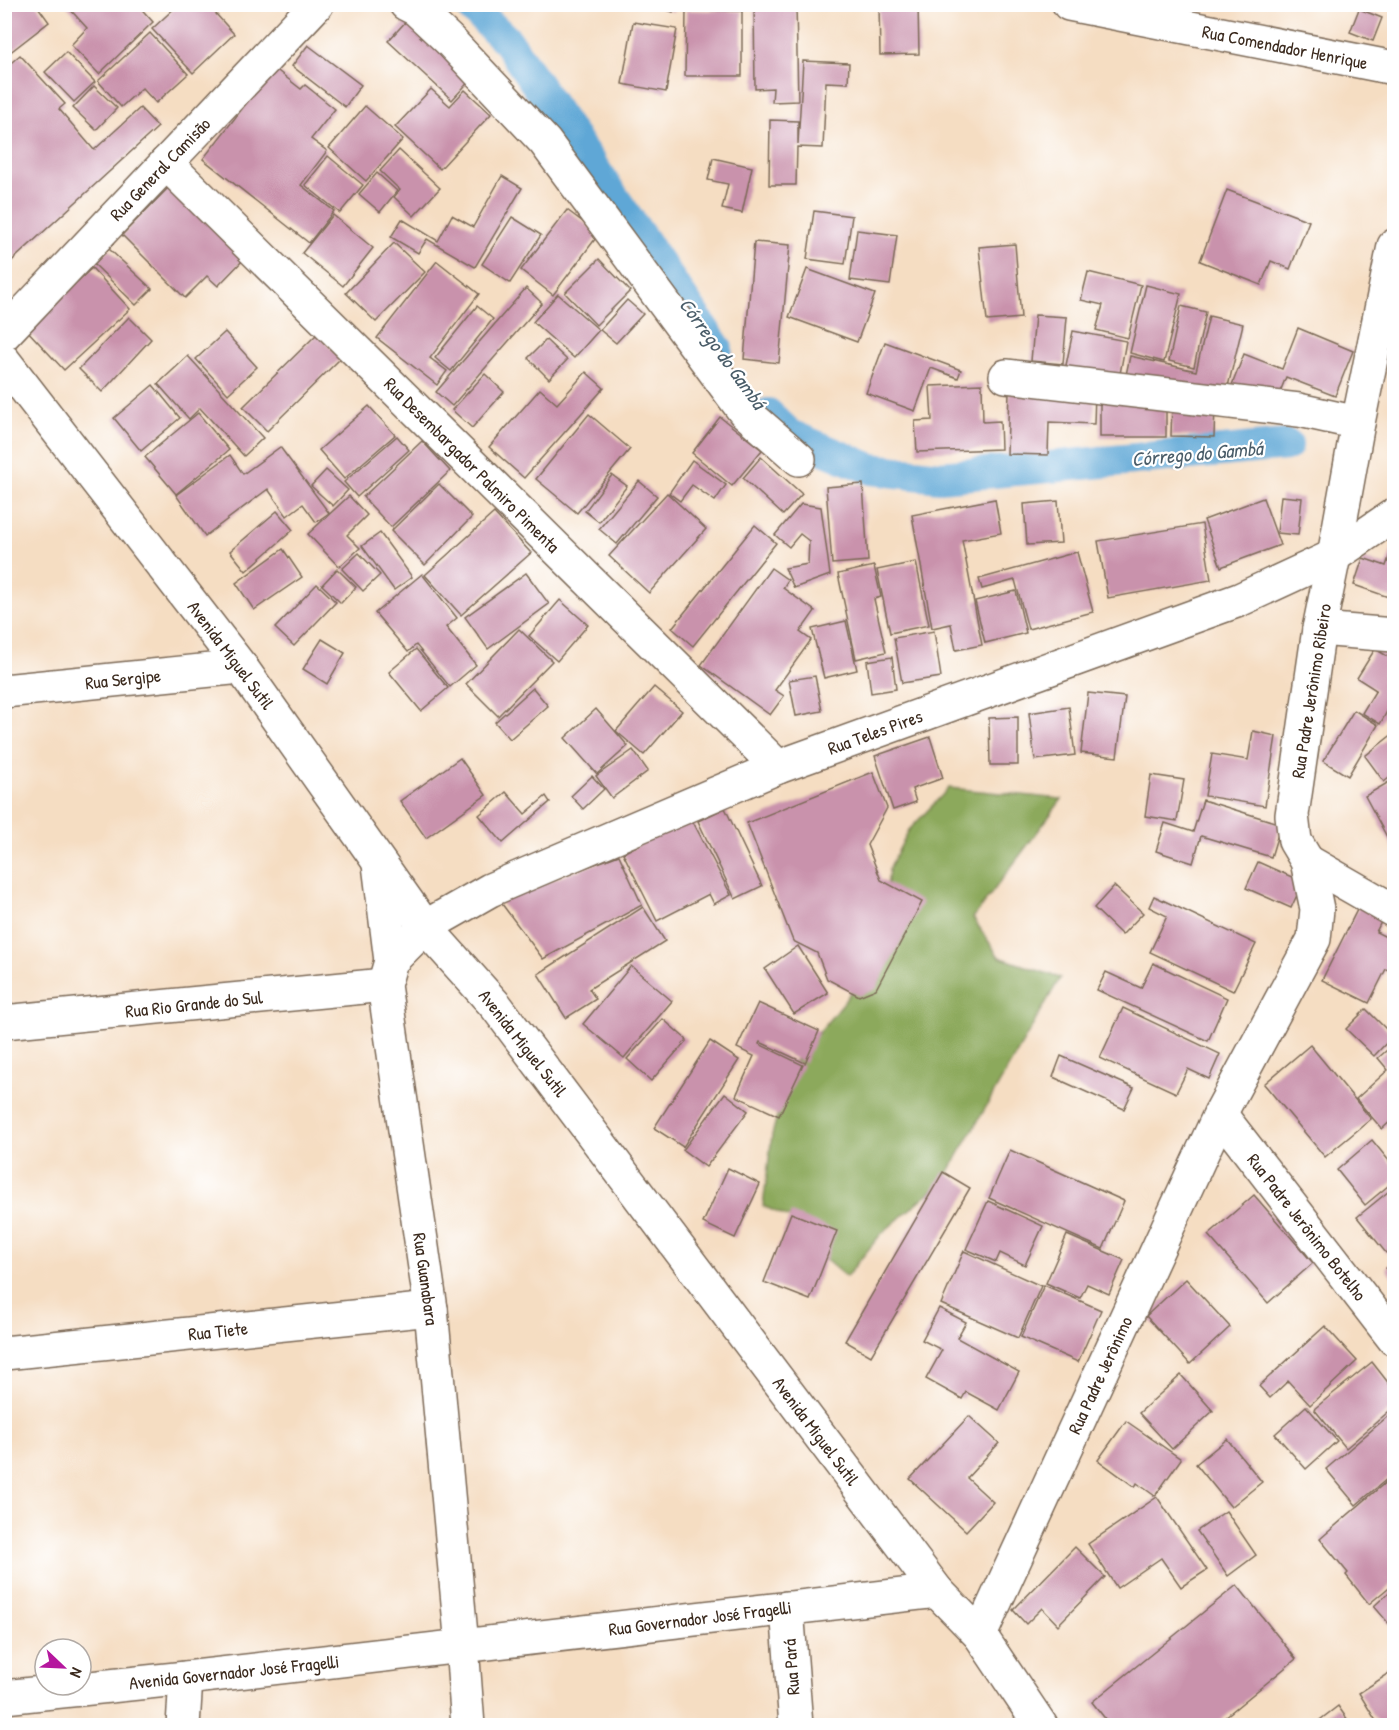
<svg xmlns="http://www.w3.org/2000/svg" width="1399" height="1730" font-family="'Patrick Hand',sans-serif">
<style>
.forest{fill:#8ca95b;stroke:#646a3c;stroke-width:1.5}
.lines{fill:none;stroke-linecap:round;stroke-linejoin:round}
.canal{stroke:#5fa7d6;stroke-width:32}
.building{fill:#c992ac}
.minor-casing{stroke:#7c6957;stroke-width:36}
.major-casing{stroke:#7c6957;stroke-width:36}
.minor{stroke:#fff;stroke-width:33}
.major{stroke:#fff;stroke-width:33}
.labels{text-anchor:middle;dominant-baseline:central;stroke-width:4.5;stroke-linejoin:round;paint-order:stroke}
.street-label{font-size:18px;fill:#3b2a1e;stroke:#fff}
.water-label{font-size:20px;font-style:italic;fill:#495c68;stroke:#fff}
</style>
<rect width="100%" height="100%" fill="#fff"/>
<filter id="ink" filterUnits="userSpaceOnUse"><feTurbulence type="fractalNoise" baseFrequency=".0167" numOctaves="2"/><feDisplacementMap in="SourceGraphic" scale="12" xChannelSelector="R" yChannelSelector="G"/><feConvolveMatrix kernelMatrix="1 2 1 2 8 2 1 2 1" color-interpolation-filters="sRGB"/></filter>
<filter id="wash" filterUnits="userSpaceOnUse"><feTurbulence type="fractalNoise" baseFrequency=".008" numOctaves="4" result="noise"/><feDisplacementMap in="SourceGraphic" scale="24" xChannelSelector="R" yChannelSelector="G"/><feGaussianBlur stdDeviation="1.35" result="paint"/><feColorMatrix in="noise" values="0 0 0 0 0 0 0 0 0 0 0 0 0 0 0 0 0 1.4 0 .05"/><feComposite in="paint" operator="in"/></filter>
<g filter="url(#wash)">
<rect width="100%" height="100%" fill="#f5ddc2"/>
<path class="forest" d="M949 788 1062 799 973 918 999 957 1060 978 944 1180 881 1234 846 1277 814 1250 801 1223 763 1206 772 1135 790 1067 844 1002 881 947 889 869 909 830Z"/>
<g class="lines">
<g class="canal">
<path d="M468 4 507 41 717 349"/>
<path d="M768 414 790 435 871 469 940 477 1287 445"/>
</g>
</g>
<g id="blocks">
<g class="building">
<path d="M4 4H36L49 22 4 57Z"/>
<path d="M69 4H137L153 22 99 74 71 45 87 28 67 6Z"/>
<path d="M179 4H207L234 34 193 73 152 29Z"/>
<path d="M650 4H675L673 12Z"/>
<path d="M754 4H796L798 101 772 102 773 88 755 89Z"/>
<path d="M879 4H918L919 54 880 55Z"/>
<path d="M1359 9 1382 18 1373 41 1350 32Z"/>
<path d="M686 10 742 11V76H685Z"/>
<path d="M410 17 475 75 452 100 388 41Z"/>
<path d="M633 22 677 29 666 92 622 84Z"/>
<path d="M150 33 188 74 156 103 142 88 121 107 98 81Z"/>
<path d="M308 45 361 85 345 107 292 66Z"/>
<path d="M66 52 95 82 74 102 45 72Z"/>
<path d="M20 55 65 104 59 109 94 150 140 108 158 127 4 268V104L7 102 4 100V69Z"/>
<path d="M803 61 849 63 848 83 826 82 823 148 797 147 796 185H769L770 120 798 121V144Z"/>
<path d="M274 68 301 89 305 85 335 109 311 139 327 151 301 185 334 211 309 243 203 159Z"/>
<path d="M94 86 117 108 96 130 73 108Z"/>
<path d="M431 89 450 106 465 90 491 114 440 169 395 127Z"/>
<path d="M365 106 403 139 366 181 329 148Z"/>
<path d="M399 150 440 188 414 216 394 197 400 190 380 171Z"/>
<path d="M328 156 363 185 340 213 305 185Z"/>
<path d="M713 158 752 167 742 213 722 209 728 184 708 180Z"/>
<path d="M377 173 397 191 380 212 359 194Z"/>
<path d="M502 176 522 188 475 267 427 239 418 253 391 237 402 219 438 241 452 215 473 227Z"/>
<path d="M171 185 245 258 218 286 207 276 185 298 122 235Z"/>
<path d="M1227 190 1309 221 1290 269 1271 261 1261 285 1200 261Z"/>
<path d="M567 210 599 234 553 295 521 270Z"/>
<path d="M814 211 852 216 845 264 807 259Z"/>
<path d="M333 215 373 248 343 286 302 253Z"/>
<path d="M512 217 541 235 510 283 482 264Z"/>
<path d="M857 230 897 235 890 285 850 280Z"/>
<path d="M754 242 790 245 779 363 744 359Z"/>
<path d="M394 243 425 272 376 322 346 293Z"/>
<path d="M1015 244 1021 318 987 321 979 247Z"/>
<path d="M109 249 152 289 136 305 94 264Z"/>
<path d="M599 259 630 291 596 325 565 293Z"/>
<path d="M437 261 479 294 430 358 447 371 437 385 377 338Z"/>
<path d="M92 268 130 309 64 370 26 329Z"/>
<path d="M807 269 875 294 857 342 789 317Z"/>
<path d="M1088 272 1141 285 1128 338 1096 330 1103 305 1081 300Z"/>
<path d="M1146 285 1181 294 1164 362 1130 353Z"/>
<path d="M526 288 542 303 452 406 436 392Z"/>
<path d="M558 294 599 330 574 358 533 322Z"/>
<path d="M627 300 643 314 616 343 600 330Z"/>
<path d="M477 306 493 319 451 371 435 358Z"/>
<path d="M1181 306 1206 312 1194 367 1169 361Z"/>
<path d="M1035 315 1067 317 1063 364 1031 361Z"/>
<path d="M1209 316 1243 324 1225 399 1126 375 1130 356 1196 371Z"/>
<path d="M129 317 151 339 102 392 79 369Z"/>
<path d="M1298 328 1353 351 1335 396 1286 377 1276 402 1232 385 1244 354 1282 369Z"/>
<path d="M1073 331 1126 341 1118 385 1064 375Z"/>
<path d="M225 332 257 367 228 394 196 359Z"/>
<path d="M317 334 341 358 267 431 243 407Z"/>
<path d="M546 340 567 360 549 379 528 358Z"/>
<path d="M885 342 961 370 958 378 931 368 915 411 866 393Z"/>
<path d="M188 356 263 438 244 456 200 408 189 419 158 384Z"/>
<path d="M586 372 604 388 524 478 489 447 540 389 557 404Z"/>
<path d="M485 374 504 392 472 428 452 410Z"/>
<path d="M982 384 983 422 1000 421 1001 449 917 452 915 421 932 420 930 386Z"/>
<path d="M153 385 180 418 141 451 114 418Z"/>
<path d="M1009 391 1095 393 1094 424 1049 422 1048 455 1007 454Z"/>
<rect x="1100" y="398" width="66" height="39"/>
<path d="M1172 402 1215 403 1214 437 1171 436Z"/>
<path d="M369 406 395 435 344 479 319 450Z"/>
<path d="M198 413 229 450 176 494 145 457Z"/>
<path d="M589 414 630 449 577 513 536 479Z"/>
<path d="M720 417 762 450 732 486 692 453Z"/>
<path d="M397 436 409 450 357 497 344 482Z"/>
<path d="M422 441 450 471 391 527 363 497Z"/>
<path d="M280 447 329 513 316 522 303 504 287 516 268 489 205 536 176 495 230 455 243 474Z"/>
<path d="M761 457 802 494 783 515 743 478Z"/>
<path d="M692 460 726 485 715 501 692 485 680 501 669 493Z"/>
<path d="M326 470 348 490 333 506 311 486Z"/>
<path d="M612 475 627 486 599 522 585 511Z"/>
<path d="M639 481 657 496 617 544 599 529Z"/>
<path d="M439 484 472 517 425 565 391 531Z"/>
<path d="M863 484 868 561 832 564 826 487Z"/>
<path d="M667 493 706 529 649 593 609 556Z"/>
<path d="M349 496 367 515 347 535 360 548 339 567 308 534Z"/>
<path d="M1281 496 1302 498 1298 535 1277 533Z"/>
<path d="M1263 498 1280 545 1221 567 1204 520Z"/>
<path d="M995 499 1001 533 962 540 982 645 956 650 951 624 932 628 912 515Z"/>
<path d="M1058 501 1061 543 1027 545 1024 504Z"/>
<path d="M801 504 821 507 830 575 794 588 785 568 808 564 809 541 800 534 789 547 775 535Z"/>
<path d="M277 511 293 530 246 571 230 551Z"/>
<path d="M494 513 531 553 461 615 425 575Z"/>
<path d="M1202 524 1211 580 1108 598 1098 541Z"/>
<path d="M755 525 776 543 693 646 672 628Z"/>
<path d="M380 533 412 577 394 590 362 546Z"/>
<path d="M1394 543V599L1354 585 1363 558 1386 566Z"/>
<path d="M283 549 302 577 254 610 236 583Z"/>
<path d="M1077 552 1093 612 1028 629 1015 580 982 589 979 579Z"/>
<path d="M359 553 380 575 363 591 342 569Z"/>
<path d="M916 562 929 625 890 633 877 570Z"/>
<path d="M874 566 881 597 874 599 886 652 856 659 838 574Z"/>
<path d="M771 568 788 580 783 588 815 611 800 632 811 640 775 690 784 696 770 715 701 665Z"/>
<path d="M337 569 356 587 341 603 322 585Z"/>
<path d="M526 573 549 604 488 649 465 617Z"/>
<path d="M422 574 457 618 446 627 476 665 450 687 416 645 408 652 375 613Z"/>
<path d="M317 584 336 602 294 646 275 628Z"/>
<path d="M1016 591 1026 633 985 643 975 601Z"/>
<path d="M560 600 588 625 557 661 529 636Z"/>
<path d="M846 621 857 670 824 678 812 629Z"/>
<path d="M519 629 552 661 498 716 466 684Z"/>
<path d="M934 631 941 677 902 683 894 638Z"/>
<path d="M322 639 345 653 327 684 303 669Z"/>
<path d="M416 649 448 688 421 711 389 672Z"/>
<path d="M1375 649 1394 660V699L1380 724 1362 713 1376 690 1357 678Z"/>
<path d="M892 657 896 689 871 693 867 661Z"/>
<path d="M815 676 822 711 796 716 789 680Z"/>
<path d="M654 687 682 711 644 755 616 731Z"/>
<path d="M533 688 548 706 510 739 495 722Z"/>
<path d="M1088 693 1125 697 1117 757 1081 753Z"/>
<path d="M1069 707 1075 755 1035 760 1029 713Z"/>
<path d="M596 709 628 746 597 774 565 738Z"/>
<path d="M1354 710 1378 725 1348 776 1323 761Z"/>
<path d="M1018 717V765H990L989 718Z"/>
<path d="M1253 731 1276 736 1265 806 1205 796 1212 754 1248 760Z"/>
<path d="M1394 733V774L1384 782 1365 756Z"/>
<path d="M930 737 943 778 912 789 916 802 893 810 875 756Z"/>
<path d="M633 750 648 771 612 798 596 776Z"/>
<path d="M460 758 486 795 426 838 400 801Z"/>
<path d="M873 772 887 808 867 845 881 880 922 902 876 989 859 996 827 979 817 953 793 941 747 823Z"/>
<path d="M1151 775 1184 780 1177 821 1145 816Z"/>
<path d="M592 776 604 789 583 809 571 796Z"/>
<path d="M1394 779V850L1365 796Z"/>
<path d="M506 792 525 814 546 796 550 802 503 843 479 815Z"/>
<path d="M1203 800 1281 824 1271 857 1201 836 1193 863 1156 851 1165 823 1193 832Z"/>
<path d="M725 808 762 886 735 899 698 821Z"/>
<path d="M691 818 731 895 714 904 709 894 657 921 623 853Z"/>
<path d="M619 855 642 905 543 959 499 900Z"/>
<path d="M1258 862 1303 882 1291 908 1246 888Z"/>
<path d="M1114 886 1143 913 1122 935 1094 908Z"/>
<path d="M1154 896 1256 944 1233 991 1150 952 1167 916 1149 907Z"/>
<path d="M1360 904 1384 916 1376 932 1394 941V974L1386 969 1369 1003 1322 980Z"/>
<path d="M643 907 665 941 589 989 596 999 566 1018 538 974Z"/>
<path d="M798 946 828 993 794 1014 765 969Z"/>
<path d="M1153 963 1227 998 1208 1041 1097 990 1106 972 1141 988Z"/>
<path d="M631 966 672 1001 624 1058 583 1024Z"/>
<path d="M758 1003 819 1031 805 1063 760 1042 759 1044 803 1065 779 1116 736 1096 754 1056 737 1048Z"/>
<path d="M1123 1008 1220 1054 1209 1079 1188 1069 1176 1093 1100 1058Z"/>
<path d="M1366 1009 1393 1036 1374 1056 1346 1029Z"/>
<path d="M663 1019 687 1040 651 1081 627 1059Z"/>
<path d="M710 1041 739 1060 683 1147 654 1128Z"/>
<path d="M1394 1044V1118L1382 1129 1356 1099 1388 1070 1378 1058Z"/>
<path d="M1310 1045 1371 1119 1325 1157 1264 1084Z"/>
<path d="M1061 1056 1134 1088 1124 1109 1053 1077Z"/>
<path d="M725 1093 748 1111 706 1167 683 1150Z"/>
<path d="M1372 1140 1394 1167V1181L1365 1205 1337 1170Z"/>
<path d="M1010 1150 1124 1201 1103 1249 989 1198Z"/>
<path d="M728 1168 760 1184 735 1238 703 1223Z"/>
<path d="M943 1172 970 1188 871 1356 845 1341Z"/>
<path d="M1394 1187V1246L1386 1253 1357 1217Z"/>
<path d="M1254 1195 1313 1263 1268 1303 1208 1235Z"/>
<path d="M988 1201 1043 1226 1025 1265 1000 1253 996 1262 966 1249Z"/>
<path d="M791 1213 837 1231 810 1300 764 1282Z"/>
<path d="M1067 1235 1124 1260 1109 1294 1087 1284 1080 1298 1046 1283Z"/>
<path d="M964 1251 1041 1286 1018 1338 941 1304Z"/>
<path d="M1394 1261V1279L1386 1268Z"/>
<path d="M1186 1279 1230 1327 1190 1364 1146 1316Z"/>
<path d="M1044 1285 1101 1310 1078 1362 1021 1337Z"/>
<path d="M939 1308 966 1322 957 1338 1019 1372 999 1410 966 1392 962 1399 926 1379 942 1350 922 1340Z"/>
<path d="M1325 1326 1357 1361 1310 1405 1288 1381 1270 1398 1259 1386Z"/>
<path d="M1372 1362 1394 1390V1407L1346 1448 1314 1409Z"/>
<path d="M1181 1375 1213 1411 1172 1449 1139 1413Z"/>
<path d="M1306 1406 1337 1441 1306 1469 1275 1434Z"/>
<path d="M1394 1411V1473L1356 1505 1326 1469Z"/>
<path d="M969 1416 999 1443 967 1478 993 1502 966 1531 910 1479Z"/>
<path d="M1126 1421 1181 1459 1155 1496 1137 1483 1135 1487 1098 1460Z"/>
<path d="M1227 1439 1262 1482 1231 1507 1196 1464Z"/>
<path d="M1394 1475V1583L1369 1604 1346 1575 1348 1573 1320 1539Z"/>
<path d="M1157 1497 1207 1570 1181 1587 1161 1558 1117 1588 1088 1544Z"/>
<path d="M1226 1511 1256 1555 1228 1576 1197 1531Z"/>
<path d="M1075 1547 1105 1577 1058 1625 1042 1608 1026 1624 1013 1610Z"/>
<path d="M1237 1585 1296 1659 1214 1726H1111L1092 1702Z"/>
<path d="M1394 1588V1619L1389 1624 1374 1606Z"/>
<path d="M1391 1672 1394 1678V1726H1379L1359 1693Z"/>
<path d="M1338 1706 1352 1726H1312Z"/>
</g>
</g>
</g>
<g filter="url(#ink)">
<use href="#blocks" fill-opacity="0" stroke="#7c6957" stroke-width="1.5"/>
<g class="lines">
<defs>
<g id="minor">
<path d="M406 4 416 9 449 40 545 142 744 411 799 459"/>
<path d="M1069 4 1394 68"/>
<path d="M166 163 778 767"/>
<path d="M4 334 317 4"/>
<path d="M1006 376 1299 410 1358 423"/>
<path d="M1319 629 1394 635"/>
<path d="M4 691 241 667"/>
<path d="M1307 861 1394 911"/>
<path d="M4 1022 384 985"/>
<path d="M1220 1114 1394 1339"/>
<path d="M4 1353 431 1309"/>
<path d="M787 1608 796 1726"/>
<path d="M980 1635 1220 1114 1314 939 1317 909 1307 861 1295 841 1292 815 1319 629 1334 556 1358 423 1394 246"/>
<path d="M4 1697 186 1678 937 1591"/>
<path d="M183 1726 186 1678"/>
<path d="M468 1726 462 1646 431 1309 384 985 391 961 425 927 490 890 778 767 1239 600 1334 556 1394 515"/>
</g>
<g id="major">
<path d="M4 361 241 667 425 927 496 1006 937 1591 980 1635 1041 1726"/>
<path d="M379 864 391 961"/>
</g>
</defs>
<use href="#minor" class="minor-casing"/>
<use href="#major" class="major-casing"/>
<use href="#minor" class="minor"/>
<use href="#major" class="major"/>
</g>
</g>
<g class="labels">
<g class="street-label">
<text transform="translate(1285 47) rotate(11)">Rua Comendador Henrique</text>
<text transform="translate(160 169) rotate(-46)">Rua General Camisão</text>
<text transform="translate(472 465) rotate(45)">Rua Desembargador Palmiro Pimenta</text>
<text transform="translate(231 655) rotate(53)">Avenida Miguel Sutil</text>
<text transform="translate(123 679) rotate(-6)">Rua Sergipe</text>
<text transform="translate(1311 691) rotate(-81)">Rua Padre Jerônimo Ribeiro</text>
<text transform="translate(875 732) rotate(-20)">Rua Teles Pires</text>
<text transform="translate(194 1004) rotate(-6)">Rua Rio Grande do Sul</text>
<text transform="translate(523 1043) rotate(52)">Avenida Miguel Sutil</text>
<text transform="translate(1307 1227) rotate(52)">Rua Padre Jerônimo Botelho</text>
<text transform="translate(426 1279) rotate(82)">Rua Guanabara</text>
<text transform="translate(218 1331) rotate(-6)">Rua Tiete</text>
<text transform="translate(1100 1375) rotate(-65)">Rua Padre Jerônimo</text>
<text transform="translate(816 1431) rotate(53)">Avenida Miguel Sutil</text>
<text transform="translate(700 1618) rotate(-7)">Rua Governador José Fragelli</text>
<text transform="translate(791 1667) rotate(-94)">Rua Pará</text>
<text transform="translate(234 1672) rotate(-6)">Avenida Governador José Fragelli</text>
</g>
<g class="water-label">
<text transform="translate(723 353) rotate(54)">Córrego do Gambá</text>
<text transform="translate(1197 453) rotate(-5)">Córrego do Gambá</text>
</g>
</g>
<rect width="1399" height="1730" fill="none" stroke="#fff" stroke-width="24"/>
<g transform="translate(63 1667) rotate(113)"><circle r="28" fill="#ffffff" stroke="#b1aaa5" stroke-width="1.5"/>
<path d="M0-4.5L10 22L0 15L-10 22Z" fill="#b5179e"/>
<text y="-9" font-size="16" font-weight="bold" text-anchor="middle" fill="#3b2a1e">N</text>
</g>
</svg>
